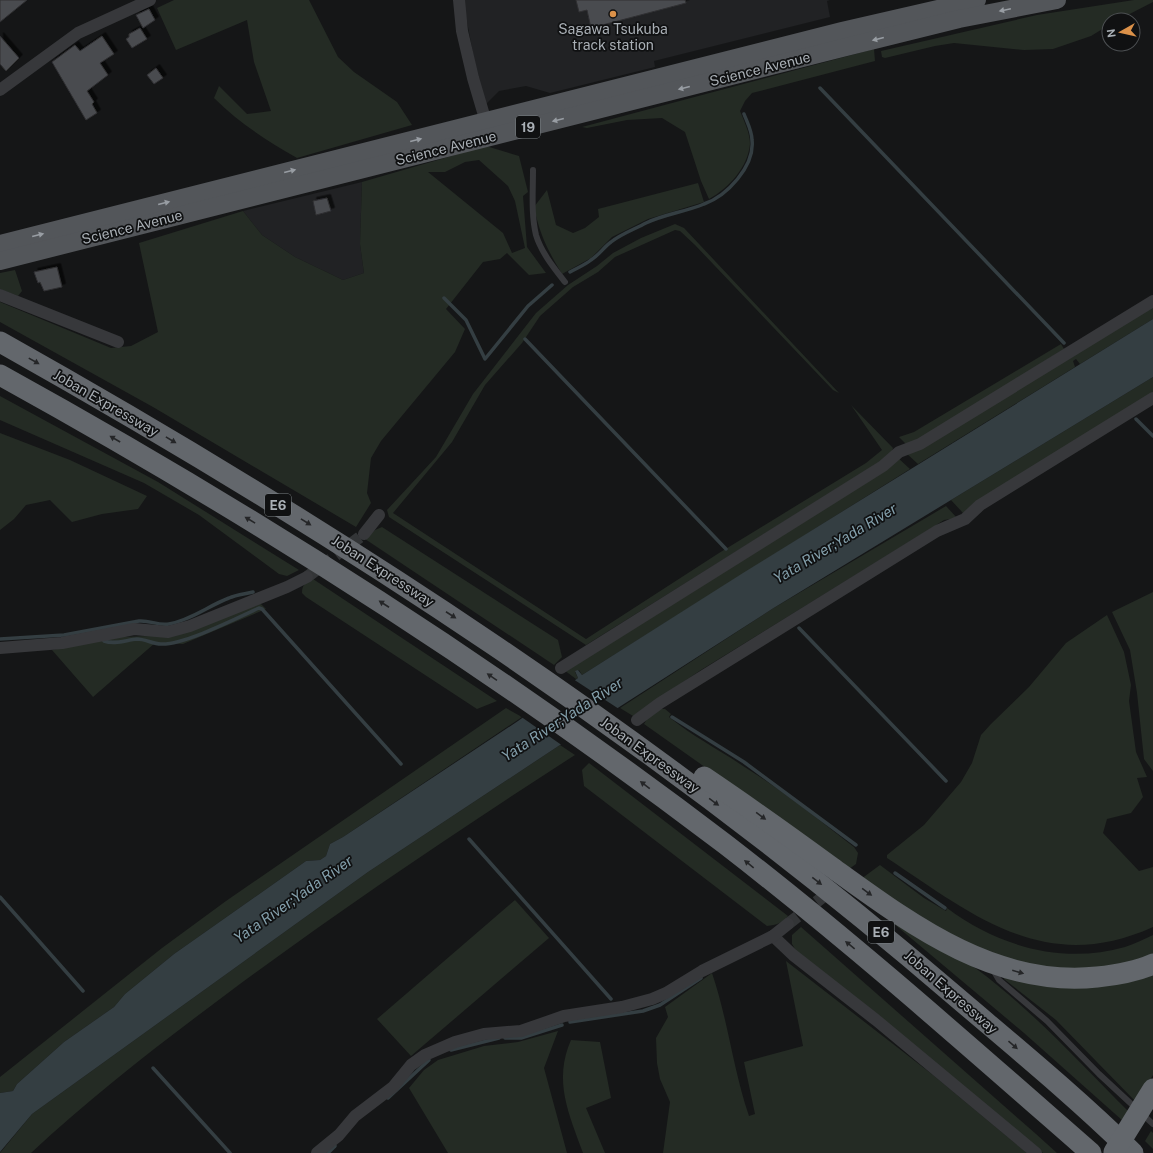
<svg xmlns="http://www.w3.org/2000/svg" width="1153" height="1153" font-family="'Public Sans',sans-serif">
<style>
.built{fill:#212224}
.green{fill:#242b24;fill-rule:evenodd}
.water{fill:#343e42}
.pier{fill:#151617}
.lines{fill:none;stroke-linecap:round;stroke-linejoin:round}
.stream{stroke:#343e42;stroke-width:3.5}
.building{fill:#4a4c4f;stroke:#303033;filter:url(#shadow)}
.minor-tunnel{stroke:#333537;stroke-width:12;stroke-dasharray:12 6;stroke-linecap:butt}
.service{stroke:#37383b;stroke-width:6}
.minor{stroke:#37383b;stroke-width:12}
.primary{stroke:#53565a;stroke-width:18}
.motorway{stroke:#63676c;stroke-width:21}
.oneway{fill:#989da3}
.oneway2{fill:#252628}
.poi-dot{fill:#db9149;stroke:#101112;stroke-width:1.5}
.labels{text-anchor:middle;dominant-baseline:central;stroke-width:3.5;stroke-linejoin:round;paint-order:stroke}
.shield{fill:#101112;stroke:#7b8084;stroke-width:1}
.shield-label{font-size:13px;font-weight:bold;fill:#a9afb5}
.poi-label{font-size:14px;fill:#a9afb5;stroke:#101112}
.street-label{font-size:14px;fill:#a9afb5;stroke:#101112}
.water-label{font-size:15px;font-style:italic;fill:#84a0ac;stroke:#101112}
</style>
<defs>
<filter id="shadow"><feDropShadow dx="3.5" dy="-3.5" stdDeviation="0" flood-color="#0009"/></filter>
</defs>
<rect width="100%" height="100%" fill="#151617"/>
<g class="built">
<path d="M463 0H830L827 1 830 17 654 61 655 67 550 93 526 86 499 91 486 104 477 75Z"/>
<path d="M362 182 360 244 364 273 343 280 295 257 262 235 243 211Z"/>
</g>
<g class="green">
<path d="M174 0H309L338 57 354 72 397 102 412 125 297 158C266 140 239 123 214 98L219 86 247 114 271 111 254 62 247 20 176 50 157 8Z"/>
<path d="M1134 0H1153V2L1118 20H1109V25L1091 36 1053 49 1024 50 954 43 935 46 885 58 882 57 881 51 1037 15Z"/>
<path d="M874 49 875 61 752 93 745 101 740 111C744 121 750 133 750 144 748 167 729 188 709 199L701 181 685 132 662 118 627 120 587 128 582 127Z"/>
<path d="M486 146 519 156 528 192 523 196 527 247 546 273 529 275 507 253 500 259 483 262 446 309 465 329 455 352 381 441 371 458 367 493 371 503 356 527 153 407 0 322V302L111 348 131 346 158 332 139 243 243 211 262 235 295 257 343 280 364 273 360 244 362 182ZM479 160 508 186 515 201 525 248 512 253 503 233 428 172H445L465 162Z"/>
<path d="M698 183 704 202 648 219 612 237 591 258 562 274C547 249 540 235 534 207L547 190 556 225 573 233 585 228 599 217 598 209Z"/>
<path d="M675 224 684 228 839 393 833 390 695 245 680 231 675 230 615 257 598 272 573 287 540 316 522 343 485 385 452 442 393 513 586 639 719 553 866 463 882 450 851 405 893 448 891 454 883 460 586 645 389 517 387 510 436 457 473 394 536 313 568 285 597 266 613 253 641 238Z"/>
<path d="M15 270 22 291 18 296 0 289V273Z"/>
<path d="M1153 305V319L1080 364 1076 359 1073 361 1075 367 918 464 905 452Z"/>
<path d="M1061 344 1064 349 918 441 906 444 899 437 914 432Z"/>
<path d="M1153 377V392L963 513 951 500Z"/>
<path d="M0 396 158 482 299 570 287 576 279 574 199 515 144 483 0 420Z"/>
<path d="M0 433 70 460 147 496 138 509 102 514 72 522 50 500 26 505 14 519 0 530Z"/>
<path d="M897 457 910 469 582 675 579 670 575 672 578 678 576 679 564 670Z"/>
<path d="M946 506 957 518 944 520 922 534 701 670 633 716 620 708 772 609Z"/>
<path d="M382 527 558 640 562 657 554 665 365 539 375 530Z"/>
<path d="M313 579 497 701 477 709 306 597 302 593C302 584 306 583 313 579Z"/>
<path d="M1153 592V771L1144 759 1137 693 1130 650 1112 612Z"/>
<path d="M260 603 266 609 183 644 155 643 93 697 52 650 117 637 150 636Z"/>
<path d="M1107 615 1124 652 1131 685 1129 701 1136 752 1147 777 1137 778 1143 797 1131 813 1107 819 1103 833 1139 871 1153 867V927C1045 976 973 915 887 858V855L924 825 961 782 972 763 981 735 991 724 1029 687 1066 643Z"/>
<path d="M506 708 522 717 343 837 330 844 326 856 320 860 306 861 174 954 125 994 114 1007 64 1042 17 1084 13 1091 0 1093V1077L162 948 226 901Z"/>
<path d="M657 709H665L671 714 669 717C692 736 718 749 743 766 782 790 818 819 854 847L858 853 856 864 849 869 644 724 650 714Z"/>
<path d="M560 745 575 755C457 831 341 909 228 993 161 1043 93 1095 31 1153H0L32 1114 368 872Z"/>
<path d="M589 763 788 916C783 923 776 925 767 926L584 786 582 770Z"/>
<path d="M880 865 924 898 946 911 947 908C998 946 1062 965 1125 947 1134 944 1144 939 1153 935V955L1126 964 1080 971 1024 965 953 937 861 879Z"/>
<path d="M515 900 549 938 411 1056 377 1019Z"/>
<path d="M881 913C914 931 948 948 978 970 1033 1011 1080 1063 1128 1111L1123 1121 1024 1033Z"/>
<path d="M801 927 1036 1134 1057 1153H1043L798 954 792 944V935Z"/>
<path d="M786 961 933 1075 1027 1153H663L670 1102 660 1079 657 1063 656 1038 668 1017 665 1007 712 973C728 1020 733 1069 749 1116L755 1114 744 1062 803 1046Z"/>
<path d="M1153 970V1075L1136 1102 1056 1020 1004 979V974Z"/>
<path d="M558 1031 544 1068 567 1153H448L409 1088 424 1070 438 1060 484 1046 518 1042Z"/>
<path d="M571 1040 600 1042 611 1098 586 1108 605 1153H583C569 1114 553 1081 571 1040Z"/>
<path d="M1151 1131 1153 1133V1149L1145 1141Z"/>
</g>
<path class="water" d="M1153 319V377L772 609 560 745 368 872 32 1114 0 1152V1093L13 1091 17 1084 64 1042 114 1007 125 994 174 954 306 861 320 860 326 856 330 844 343 837 518 721 578 678 575 671 578 670 582 675 743 573Z"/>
<path class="pier" d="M573 679 619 709 563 746 520 716Z"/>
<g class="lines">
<g class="stream">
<path d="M820 88 1064 343"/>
<path d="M570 272C577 268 585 265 591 260 599 255 604 247 611 242 621 234 635 229 646 223 665 214 685 212 704 204 727 196 755 166 752 140 752 131 747 122 744 114"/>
<path d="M444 298 466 320 485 359 528 306 552 285"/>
<path d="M525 339 726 549"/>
<path d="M1136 419 1153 436"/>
<path d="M799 628 946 781"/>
<path d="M0 639 64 635 139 621C150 620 158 626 169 624 191 620 208 606 229 598 236 595 245 594 253 592"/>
<path d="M104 641C115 645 126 640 137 639 145 639 153 644 161 644 184 645 237 618 259 608L262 609 401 764"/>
<path d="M672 717 744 762 856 845"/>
<path d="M469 839 611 999"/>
<path d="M895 873 945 908"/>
<path d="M0 897 83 991"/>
<path d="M570 1022 643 1011 660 1005 701 978"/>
<path d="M505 1038H521L562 1025"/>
<path d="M451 1050 499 1038"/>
<path d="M153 1068 230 1153"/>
<path d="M388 1098 429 1060"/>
<path d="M328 1153 335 1146"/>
</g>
</g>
<g class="building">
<path d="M0 0H27L0 22Z"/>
<path d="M576 0H685L686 3 591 28 587 10 579 12Z"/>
<path d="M149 9 155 20 143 28 136 15Z"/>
<path d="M140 28 147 39 132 48 126 39 129 37V34Z"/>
<path d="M0 36 19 58 6 71 0 64Z"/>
<path d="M102 36 114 54 100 63 108 75 87 91 94 102 92 104 97 113 86 120 52 62 75 45 80 51Z"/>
<path d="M156 68 163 78 154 84 147 75Z"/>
<path d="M327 198 331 211 316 215 313 201Z"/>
<path d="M57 267 62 287 44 291 40 282 38 283 34 272Z"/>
</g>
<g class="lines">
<g class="minor-tunnel">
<path d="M307 577 364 534"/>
<path d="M788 924 833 889"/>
</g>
<g class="service">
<path d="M533 170C533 192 531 214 536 235 541 252 554 268 565 282"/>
<path d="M992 968 999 980 1047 1021 1099 1074 1153 1124"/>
</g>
<g class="minor">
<path d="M459 0 462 31 473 78 486 122"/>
<path d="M0 90 78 33 150 0"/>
<path d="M0 295 118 342"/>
<path d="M364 534 379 515"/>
<path d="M0 648 62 643 134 629 168 632 190 626 287 587 307 577"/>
<path d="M561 668 883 466 899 452 920 444 1153 301"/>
<path d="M637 720 660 703 937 531 965 519 980 505 1153 398"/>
<path d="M773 936 793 955 876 1020 1036 1153"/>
<path d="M317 1153 339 1135 355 1116 393 1087 411 1065 425 1055 455 1042 484 1034 521 1031 564 1016 622 1007 652 999 666 993 702 971 773 936 788 924"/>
</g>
<g class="primary">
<path d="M0 244 842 31 977 0"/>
<path d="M0 261 846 47 959 19 1057 0"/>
</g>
<g class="motorway">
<path d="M0 342C337 531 661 743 954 995 1015 1047 1076 1097 1133 1153"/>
<path d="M0 375C252 514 495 669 725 844 852 942 971 1048 1091 1153"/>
<path d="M704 777C747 806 789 836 830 866 909 923 994 988 1097 977 1116 975 1135 972 1153 964"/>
<path d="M1114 1152 1153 1089"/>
</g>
</g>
<defs><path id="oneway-solid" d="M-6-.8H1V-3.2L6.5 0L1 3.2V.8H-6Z"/></defs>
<g class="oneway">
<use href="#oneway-solid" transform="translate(1005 10) rotate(168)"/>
<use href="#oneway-solid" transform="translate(878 39) rotate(166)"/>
<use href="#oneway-solid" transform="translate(684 88) rotate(166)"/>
<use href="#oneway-solid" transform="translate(558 120) rotate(166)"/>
<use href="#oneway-solid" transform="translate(416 140) rotate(-14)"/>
<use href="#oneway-solid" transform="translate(290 171) rotate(-14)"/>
<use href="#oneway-solid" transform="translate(164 203) rotate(-14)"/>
<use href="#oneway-solid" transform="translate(38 235) rotate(-14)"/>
</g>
<g class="oneway2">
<use href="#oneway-solid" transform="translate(34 361) rotate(29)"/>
<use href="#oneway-solid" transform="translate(115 439) rotate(-150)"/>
<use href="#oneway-solid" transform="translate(171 440) rotate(31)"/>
<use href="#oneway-solid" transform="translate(250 520) rotate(-149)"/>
<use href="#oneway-solid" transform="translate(306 522) rotate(32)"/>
<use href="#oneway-solid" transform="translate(384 604) rotate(-147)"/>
<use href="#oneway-solid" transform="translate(451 615) rotate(33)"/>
<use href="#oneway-solid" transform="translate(492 677) rotate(-146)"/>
<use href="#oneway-solid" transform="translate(645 785) rotate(-143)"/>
<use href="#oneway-solid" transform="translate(714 802) rotate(36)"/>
<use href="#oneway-solid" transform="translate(761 816) rotate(36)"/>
<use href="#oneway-solid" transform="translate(749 864) rotate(-141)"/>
<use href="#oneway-solid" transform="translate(817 881) rotate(38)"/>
<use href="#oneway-solid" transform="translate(867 892) rotate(36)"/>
<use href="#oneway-solid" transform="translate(850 945) rotate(-141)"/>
<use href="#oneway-solid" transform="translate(1018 972) rotate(16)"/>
<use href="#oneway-solid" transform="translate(1013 1045) rotate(41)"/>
</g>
<circle class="poi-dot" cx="613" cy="14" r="4"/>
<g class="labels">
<g class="shield">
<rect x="516" y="116" width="24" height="22" rx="3"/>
<rect x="265" y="494" width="26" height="22" rx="3"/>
<rect x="868" y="921" width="26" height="22" rx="3"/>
</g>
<g class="shield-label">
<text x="528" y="127">19</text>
<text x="278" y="505">E6</text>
<text x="881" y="932">E6</text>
</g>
<g class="poi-label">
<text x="613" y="29">Sagawa Tsukuba<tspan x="613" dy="16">track station</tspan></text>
</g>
<g class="street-label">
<text transform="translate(760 69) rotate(-14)">Science Avenue</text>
<text transform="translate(446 148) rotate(-14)">Science Avenue</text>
<text transform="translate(132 227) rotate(-14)">Science Avenue</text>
<text transform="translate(106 403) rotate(30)">Joban Expressway</text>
<text transform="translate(383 571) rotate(33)">Joban Expressway</text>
<text transform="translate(650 755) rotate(36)">Joban Expressway</text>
<text transform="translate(951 992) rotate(41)">Joban Expressway</text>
</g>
<g class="water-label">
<text transform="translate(835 543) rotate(-31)">Yata River;Yada River</text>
<text transform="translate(562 719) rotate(-33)">Yata River;Yada River</text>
<text transform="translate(293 899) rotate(-35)">Yata River;Yada River</text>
</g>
</g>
<g transform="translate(1121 32) rotate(262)"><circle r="19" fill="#101112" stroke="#4d5053"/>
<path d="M0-3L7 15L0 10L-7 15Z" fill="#db9149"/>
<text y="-6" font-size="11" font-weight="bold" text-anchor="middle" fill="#a9afb5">N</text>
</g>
</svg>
